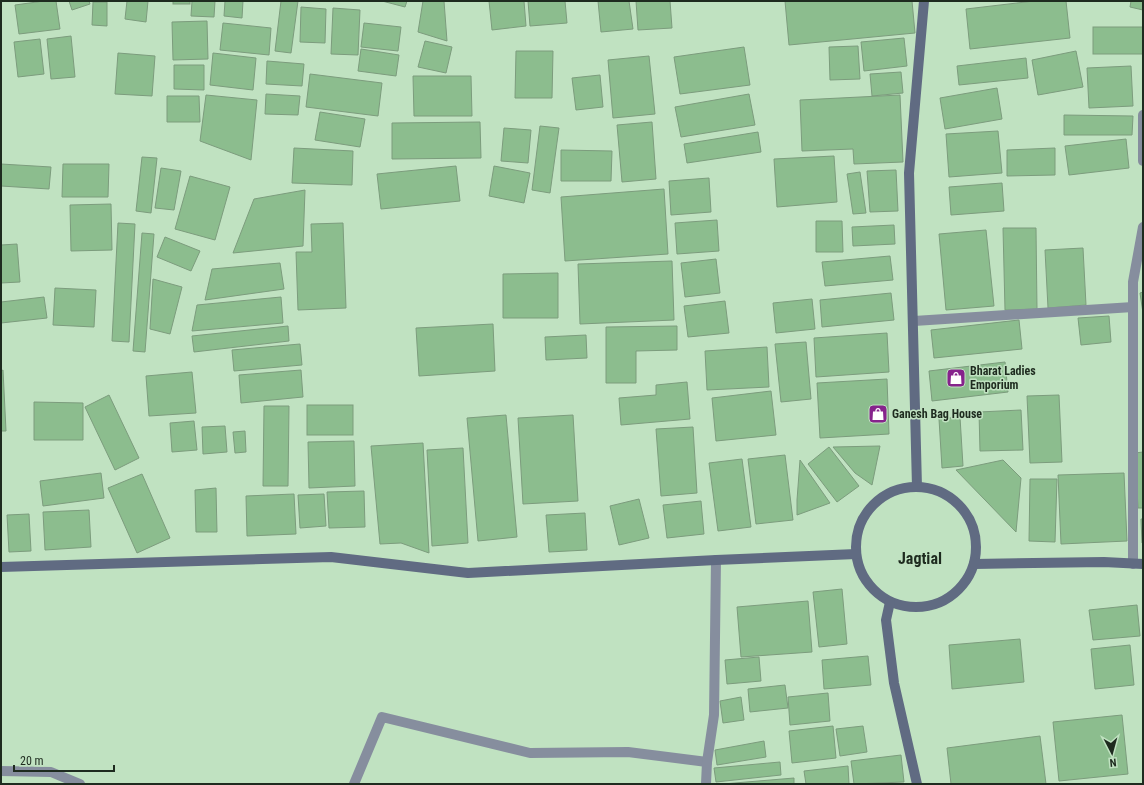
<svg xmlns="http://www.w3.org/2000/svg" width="1144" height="785" font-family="'Roboto Condensed',sans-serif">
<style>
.building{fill:#8cbd8e;stroke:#7c9c7d}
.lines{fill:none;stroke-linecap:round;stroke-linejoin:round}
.minor{stroke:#868e9e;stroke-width:10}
.secondary{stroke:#606b82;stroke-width:10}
.labels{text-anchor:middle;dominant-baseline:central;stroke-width:3;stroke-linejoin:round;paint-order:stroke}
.poi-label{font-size:12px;font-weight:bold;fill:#1e2b1f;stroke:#c0e2c1;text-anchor:start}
.district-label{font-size:16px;font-weight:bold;fill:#1e2b1f;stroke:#c0e2c1}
</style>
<rect width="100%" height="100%" fill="#c0e2c1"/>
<g class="building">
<path d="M44 1H56L60 29 19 34 15 5Z"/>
<path d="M69 1H89L90 4 72 10Z"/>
<path d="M127 1H148L146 22 125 19Z"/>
<rect x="173" y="1" width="17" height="3"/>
<path d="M192 1H215L214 17 191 16Z"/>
<path d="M225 1H243L242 18 224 16Z"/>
<path d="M281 1H298L291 53 275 51Z"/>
<path d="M382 1H407L405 7Z"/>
<path d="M423 1H444L447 41 418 32Z"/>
<path d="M489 1H524L526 26 492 30Z"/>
<path d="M528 1H565L567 23 530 26Z"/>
<path d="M598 1H629L633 29 601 32Z"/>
<path d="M636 1H670L672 28 638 30Z"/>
<path d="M785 1H912L915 33 789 45Z"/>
<path d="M1034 1H1066L1070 38 970 49 966 9Z"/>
<path d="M1131 1H1143V10L1130 7Z"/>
<path d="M93 2H107V26L92 25Z"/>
<path d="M301 7 326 9 325 43 300 42Z"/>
<path d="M333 8 360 10 358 55 331 54Z"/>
<path d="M207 21 208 59 173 60 172 22Z"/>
<path d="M223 23 271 28 269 55 220 50Z"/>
<path d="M364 23 401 27 398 51 361 47Z"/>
<rect x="1093" y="27" width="50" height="27"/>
<path d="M71 36 75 77 51 79 47 39Z"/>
<path d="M904 38 907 66 864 71 861 42Z"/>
<path d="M40 39 44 74 18 77 14 42Z"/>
<path d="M425 41 452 47 446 73 418 67Z"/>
<path d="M858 46 860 79 830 80 829 47Z"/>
<path d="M744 47 750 85 680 94 674 57Z"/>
<path d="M361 49 399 55 396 76 358 71Z"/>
<path d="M516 51H553L552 98H515Z"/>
<path d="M1076 51 1083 87 1038 95 1032 60Z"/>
<path d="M118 53 155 56 152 96 115 94Z"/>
<path d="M213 53 256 58 253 90 210 85Z"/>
<path d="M649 56 655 114 613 118 608 60Z"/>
<path d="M1026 58 1028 78 959 85 957 66Z"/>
<path d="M267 61 304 64 302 86 266 84Z"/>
<path d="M174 65H204V90L174 89Z"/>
<path d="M1131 66 1133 106 1089 108 1087 68Z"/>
<path d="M901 72 903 93 872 96 870 74Z"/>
<path d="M310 74 382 83 378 116 306 107Z"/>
<path d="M600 75 603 107 576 110 572 78Z"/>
<path d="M413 76H471L472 116H414Z"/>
<path d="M997 88 1002 119 945 129 940 98Z"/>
<path d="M266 94 300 96 298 115 265 114Z"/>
<path d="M749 94 755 125 681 137 675 107Z"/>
<path d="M206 95 257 100 251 160 200 141Z"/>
<path d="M900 95 903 162 854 164 853 149 802 151 800 100Z"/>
<path d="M167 96H199L200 122H167Z"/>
<path d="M320 112 365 119 360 147 315 140Z"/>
<path d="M1064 115 1133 116 1132 135H1064Z"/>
<path d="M480 122 481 158 392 159V123Z"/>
<path d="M652 122 656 179 622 182 617 125Z"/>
<path d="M540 126 559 128 550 193 532 190Z"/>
<path d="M504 128 531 130 528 163 501 161Z"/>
<path d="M998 131 1002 173 949 177 946 134Z"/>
<path d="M758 132 761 152 687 163 684 144Z"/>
<path d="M1126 139 1129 168 1069 175 1065 146Z"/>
<path d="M294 148 353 151 352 185 292 183Z"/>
<path d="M1055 148V175L1007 176V150Z"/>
<path d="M561 150 612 151 611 181H561Z"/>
<path d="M834 156 837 202 777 207 774 159Z"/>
<path d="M142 157 157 158 151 213 136 211Z"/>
<path d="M1 164 51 167 49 189 1 186Z"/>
<path d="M63 164H109L108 197H62Z"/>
<path d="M456 166 460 201 381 209 377 174Z"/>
<path d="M494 166 530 173 524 203 489 196Z"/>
<path d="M161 168 181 171 174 210 155 208Z"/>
<path d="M896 170 898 211 870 212 867 171Z"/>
<path d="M860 172 866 213 853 214 847 174Z"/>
<path d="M190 176 230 187 215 240 175 229Z"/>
<path d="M709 178 711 212 671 215 669 181Z"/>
<path d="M1002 183 1004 211 951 215 949 187Z"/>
<path d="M664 189 668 254 565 261 561 197Z"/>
<path d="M305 190 303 246 233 253 254 199Z"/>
<path d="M111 204 112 250 71 251 70 205Z"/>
<path d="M717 220 719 251 677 254 675 223Z"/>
<path d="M816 221H842L843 252H816Z"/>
<path d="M118 223 135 224 129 342 112 341Z"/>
<path d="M343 223 346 308 298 310 296 252H312L311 224Z"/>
<path d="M894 225 895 244 853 246 852 227Z"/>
<path d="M1003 228H1036L1037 309 1005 310Z"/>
<path d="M986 230 994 306 946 310 939 234Z"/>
<path d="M142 233 154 234 145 352 133 351Z"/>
<path d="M165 237 200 251 191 271 157 257Z"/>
<path d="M17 244 20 282 1 283V245Z"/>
<path d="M1083 248 1086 305 1048 308 1045 250Z"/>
<path d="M890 256 893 280 825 286 822 262Z"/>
<path d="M716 259 720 293 685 297 681 263Z"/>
<path d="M672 261 674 320 580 324 578 264Z"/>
<path d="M280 263 284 289 205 300 212 269Z"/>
<path d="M558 273V318H503V274Z"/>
<path d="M153 279 182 287 170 334 150 329Z"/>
<path d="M55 288 96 290 94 327 53 325Z"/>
<path d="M1143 292V313L1140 293Z"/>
<path d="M891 293 894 320 822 327 820 300Z"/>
<path d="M44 297 47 318 1 323V302Z"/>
<path d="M281 297 283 323 192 331 197 305Z"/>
<path d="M812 299 815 329 776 333 773 303Z"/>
<path d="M725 301 729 333 688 337 684 306Z"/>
<path d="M1109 316 1111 342 1081 345 1078 318Z"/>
<path d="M1019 320 1022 349 934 358 931 330Z"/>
<path d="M493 324 495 371 419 376 416 328Z"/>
<path d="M288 326 289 341 194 352 192 336Z"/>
<path d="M677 326V350L636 351V383H606V327Z"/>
<path d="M887 333 889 372 816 377 814 338Z"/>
<path d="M586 335 587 358 546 360 545 337Z"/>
<path d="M806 342 811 399 781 402 775 344Z"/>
<path d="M300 344 302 365 234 371 232 350Z"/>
<path d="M767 347 769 387 707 390 705 351Z"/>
<path d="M1005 362 1008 392 932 401 929 371Z"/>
<path d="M3 370 6 431H1V371Z"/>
<path d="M301 370 303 397 241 403 239 375Z"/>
<path d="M192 372 196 413 149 416 146 376Z"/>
<path d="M887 379 889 434 820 438 817 383Z"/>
<path d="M687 382 690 419 621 425 619 398 656 395V385Z"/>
<path d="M771 391 776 435 716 441 712 398Z"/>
<path d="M109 395 139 458 115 470 85 407Z"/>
<path d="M1059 395 1062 462 1030 463 1027 396Z"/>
<path d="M34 402 83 403V440H34Z"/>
<rect x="307" y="405" width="46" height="30"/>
<path d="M264 406H289L288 486H263Z"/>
<path d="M1021 410 1023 450 980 451 979 412Z"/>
<path d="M506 415 517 537 478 541 467 418Z"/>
<path d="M573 415 578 501 523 504 518 418Z"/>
<path d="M960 417 963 466 942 468 939 419Z"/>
<path d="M194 421 197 450 172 452 170 423Z"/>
<path d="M225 426 227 452 203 454 202 427Z"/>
<path d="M693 427 697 493 661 496 656 429Z"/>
<path d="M245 431 246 452 235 453 233 432Z"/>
<path d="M354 441 355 486 309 488 308 442Z"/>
<path d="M423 443 429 553 401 543 380 544 371 446Z"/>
<path d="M880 446 872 485 855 473 833 447Z"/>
<path d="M829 447 859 486 837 502 808 464Z"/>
<path d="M463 448 468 543 432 546 427 450Z"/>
<path d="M1143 452V508H1138L1135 453Z"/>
<path d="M785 455 793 520 756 524 748 459Z"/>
<path d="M742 459 751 527 718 531 709 463Z"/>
<path d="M800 460 830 503 797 515V500Z"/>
<path d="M1003 460 1021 478 1016 532 956 470Z"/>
<path d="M101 473 104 498 43 506 40 481Z"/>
<path d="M1124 473 1127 541 1061 544 1058 475Z"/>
<path d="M142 474 170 538 137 553 108 488Z"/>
<path d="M1030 479H1057L1055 542 1029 541Z"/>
<path d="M216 488 217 532H196L195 490Z"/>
<path d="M364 491 365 527 329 528 327 492Z"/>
<path d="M294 494 296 534 247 536 246 496Z"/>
<path d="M324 494 326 526 300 528 298 495Z"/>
<path d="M639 499 649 538 619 545 610 506Z"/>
<path d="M701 501 704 534 667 538 663 505Z"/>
<path d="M89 510 91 547 45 550 43 512Z"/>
<path d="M585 513 587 550 549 552 546 515Z"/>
<path d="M29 514 31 551 9 552 7 515Z"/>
<path d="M1141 519H1143V543H1142Z"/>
<path d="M842 589 847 644 819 647 813 592Z"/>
<path d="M808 601 812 652 741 657 737 607Z"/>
<path d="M1137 605 1140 636 1093 640 1089 610Z"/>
<path d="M1020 639 1024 682 952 689 949 645Z"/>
<path d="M1130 645 1134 685 1095 689 1091 649Z"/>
<path d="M868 656 871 685 824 689 822 660Z"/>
<path d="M759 657 761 681 727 684 725 660Z"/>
<path d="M785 685 788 708 750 712 748 689Z"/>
<path d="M828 693 830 721 790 725 788 697Z"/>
<path d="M741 697 744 720 723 723 720 701Z"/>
<path d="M1122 715 1128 774 1059 781 1053 722Z"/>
<path d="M833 726 836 758 792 763 789 731Z"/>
<path d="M863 726 867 752 840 756 836 729Z"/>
<path d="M1040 736 1046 784H951L947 748Z"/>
<path d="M764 741 766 757 717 765 715 750Z"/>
<path d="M901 755 904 782 854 784 851 761Z"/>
<path d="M780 762 781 775 716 782 714 768Z"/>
<path d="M848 766 849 784H806L804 771Z"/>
<path d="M794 778V784H723Z"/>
</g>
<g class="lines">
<g class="minor">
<path d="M1143 115V161"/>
<path d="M914 321 1133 307"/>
<path d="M1133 564V282L1143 227"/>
<path d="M1 771 51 772 80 784"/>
<path d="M354 784 382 717 530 753 628 752 707 762"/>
<path d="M706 784 707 762 714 715 716 560"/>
</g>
<g class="secondary">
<path d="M917 487 909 173 924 1"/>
<circle cx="916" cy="547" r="60"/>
<path d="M974 564 1104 562 1143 564"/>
<path d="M1 567 331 557 468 573 716 560 856 554"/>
<path d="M890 602 886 620 894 683 917 784"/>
</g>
</g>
<defs>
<symbol id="shop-square" viewBox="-11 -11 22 22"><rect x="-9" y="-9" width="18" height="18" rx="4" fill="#86238c" stroke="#c0e2c1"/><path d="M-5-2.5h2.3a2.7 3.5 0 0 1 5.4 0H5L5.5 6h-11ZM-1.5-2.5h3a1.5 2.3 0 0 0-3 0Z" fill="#fff"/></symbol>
</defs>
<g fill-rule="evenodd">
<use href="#shop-square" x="945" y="367" width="22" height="22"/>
<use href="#shop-square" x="867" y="403" width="22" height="22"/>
</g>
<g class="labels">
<g class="poi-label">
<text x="970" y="371">Bharat Ladies<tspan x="970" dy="14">Emporium</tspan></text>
<text x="892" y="414">Ganesh Bag House</text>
</g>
<g class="district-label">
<text x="920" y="558">Jagtial</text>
</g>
</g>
<rect width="1144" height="785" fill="none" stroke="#1e2b1f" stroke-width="4"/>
<g transform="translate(1112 753) rotate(174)" stroke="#c0e2c1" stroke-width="3" paint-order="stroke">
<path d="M0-3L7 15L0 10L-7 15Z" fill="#1e2b1f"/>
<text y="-6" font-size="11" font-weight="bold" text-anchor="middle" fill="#1e2b1f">N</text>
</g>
<path d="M14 765v6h100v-6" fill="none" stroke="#1e2b1f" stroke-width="2"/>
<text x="20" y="765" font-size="12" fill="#1e2b1f" stroke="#c0e2c1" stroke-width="3" paint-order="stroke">20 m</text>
</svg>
